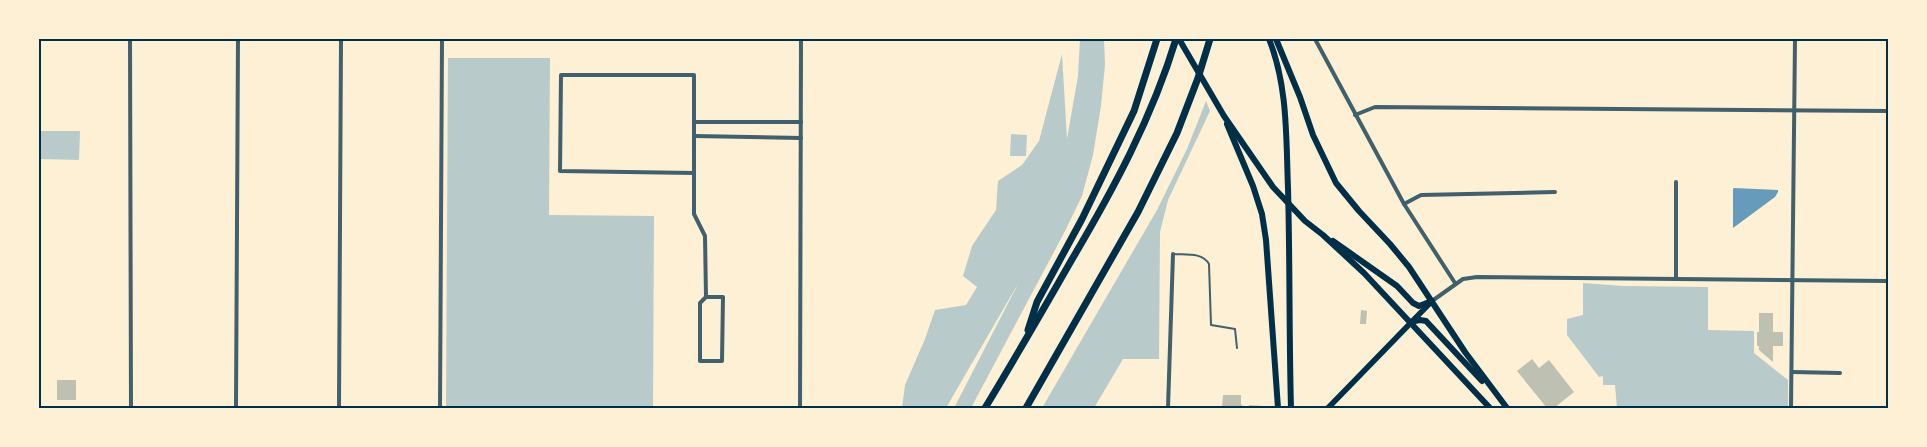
<svg xmlns="http://www.w3.org/2000/svg" width="1927" height="447" font-family="'Sofia Sans Condensed',sans-serif">
<style>
.green{fill:#b9caca}
.water{fill:#669bbc}
.building{fill:#bec0b2}
.lines{fill:none;stroke-linecap:round;stroke-linejoin:round}
.service{stroke:#3f606c;stroke-width:2}
.minor{stroke:#3f606c;stroke-width:4}
.secondary{stroke:#003049;stroke-width:5.5}
.primary{stroke:#003049;stroke-width:6}
.motorway{stroke:#003049;stroke-width:7}
.neatline{fill:none;stroke:#003049;stroke-width:2}
</style>
<rect width="100%" height="100%" fill="#fdf0d5"/>
<g class="green">
<path d="M1080 39H1104L1105 65 1101 106 1093 155 1082 196 1064 233 971 408H954L1019 282 946 408H902L905 385 925 339 935 310 966 305 977 287 963 276 972 246 996 210 998 181 1022 165 1039 141 1062 54 1067 139 1078 76Z"/>
<path d="M448 58H550L549 215 654 216 653 408H446Z"/>
<path d="M1206 101 1210 111 1168 200 1160 232 1159 359H1123L1094 408H1042L1157 210 1187 149Z"/>
<path d="M39 131H80L79 160 39 159Z"/>
<path d="M1011 134 1027 135 1026 156H1010Z"/>
<path d="M1583 283 1623 286 1708 287V330L1754 331V353L1788 380V408H1617L1615 385H1603V376L1599 377 1567 335V319L1583 315Z"/>
</g>
<path class="water" d="M1734 188 1778 190V192L1775 197 1733 228V189Z"/>
<g class="building">
<path d="M1361 310 1367 311 1366 324H1360Z"/>
<path d="M1759 313H1773V332H1783V346H1773V362L1759 350V346H1757V332H1759Z"/>
<path d="M1532 359 1539 368 1549 360 1574 392 1554 408H1547L1517 371Z"/>
<rect x="57" y="380" width="19" height="20"/>
<path d="M1223 395H1241V404L1244 408H1222Z"/>
<path d="M1249 405 1263 406V408H1249Z"/>
</g>
<g class="lines">
<path class="service" d="M1173 254C1186 255 1202 252 1209 264L1211 325 1235 329 1237 348"/>
<g class="minor">
<path d="M130 39 131 408"/>
<path d="M1315 39 1404 204 1455 283"/>
<path d="M1355 115 1375 107 1888 111"/>
<path d="M694 122H801"/>
<path d="M694 136 801 138"/>
<path d="M694 173 560 171 561 75H694V214L705 236 706 297 700 303V361H722L723 297H706"/>
<path d="M1404 204 1421 195 1555 192"/>
<path d="M1676 279V182"/>
<path d="M1432 301 1463 279 1477 277 1888 281"/>
<path d="M1792 372 1840 373"/>
<path d="M236 408 238 39"/>
<path d="M339 408 341 39"/>
<path d="M440 408 442 39"/>
<path d="M800 408 801 39"/>
<path d="M1168 408 1173 254"/>
<path d="M1791 408 1795 39"/>
</g>
<path class="secondary" d="M1328 408 1431 302"/>
<g class="primary">
<path d="M1179 39 1224 116 1273 187 1305 221 1323 235 1364 273 1490 408"/>
<path d="M1269 39C1288 86 1286 138 1288 188 1290 262 1289 335 1291 408"/>
<path d="M1276 39 1300 97 1313 135 1336 183 1359 211 1390 244 1409 267 1465 352 1507 408"/>
<path d="M1227 124 1253 186 1262 214 1266 240 1278 408"/>
<path d="M1333 241 1397 286 1413 303 1419 306 1432 301"/>
<path d="M1410 322 1420 320 1426 321 1482 381"/>
</g>
<g class="motorway">
<path d="M1028 330 1037 302 1082 219 1134 111 1157 39"/>
<path d="M985 408C1014 360 1043 310 1071 261 1113 190 1152 118 1176 39"/>
<path d="M1026 408 1138 212 1177 133 1198 78 1210 39"/>
</g>
</g>
<rect width="1927" height="447" fill="none" stroke="#fdf0d5" stroke-width="80"/>
<rect x="40" y="40" width="1847" height="367" class="neatline"/>
</svg>
